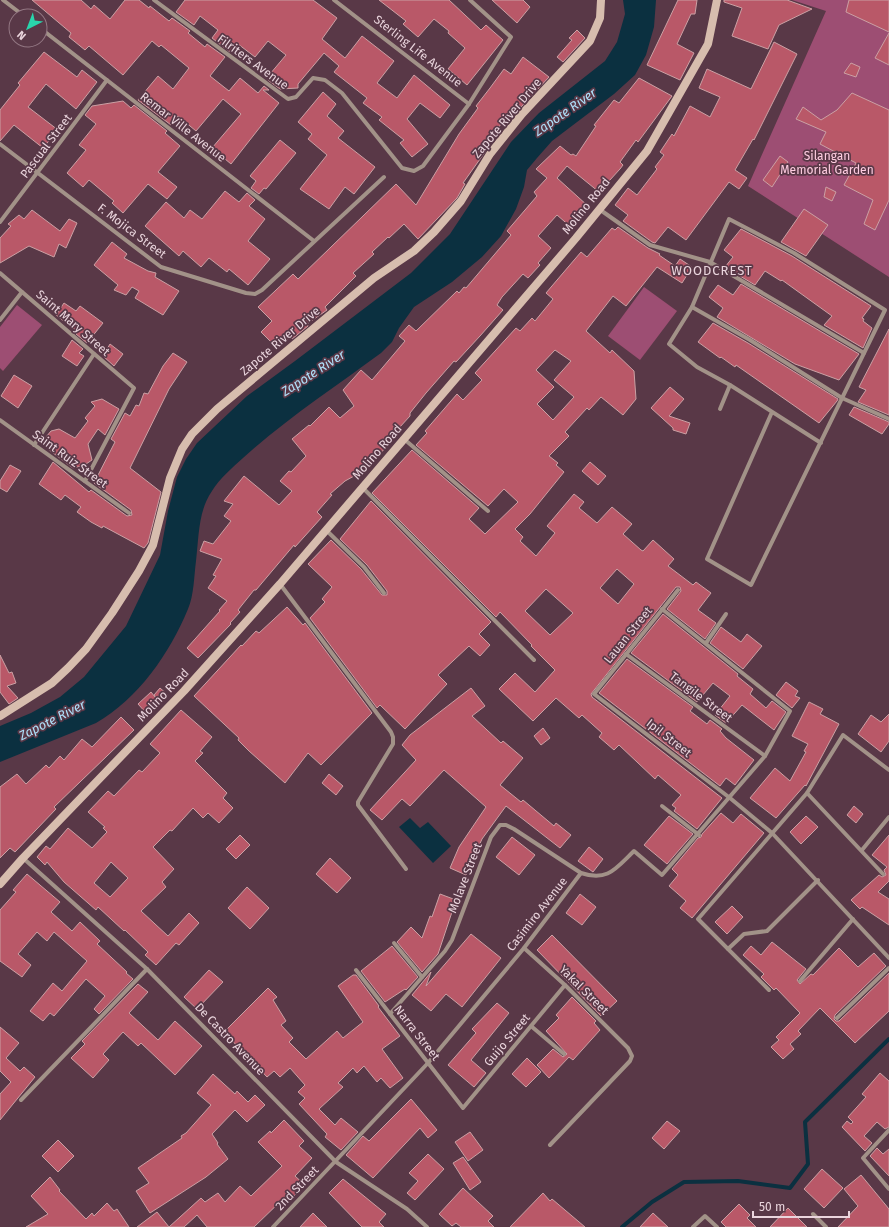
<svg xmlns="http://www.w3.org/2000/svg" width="889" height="1227" font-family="'Fira Sans',sans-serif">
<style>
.green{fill:#9d4e73}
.water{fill:#0b3040}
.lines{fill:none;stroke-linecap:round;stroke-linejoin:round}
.stream{stroke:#0b3040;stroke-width:4}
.building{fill:#b95868;stroke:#cba0a4;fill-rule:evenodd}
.street{stroke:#a29288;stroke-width:4}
.secondary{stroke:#d7bdae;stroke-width:8}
.labels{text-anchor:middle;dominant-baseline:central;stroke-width:3.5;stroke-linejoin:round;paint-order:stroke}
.street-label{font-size:12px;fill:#ead5dd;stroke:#593847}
.park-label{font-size:12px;fill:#ffcde1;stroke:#593847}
.water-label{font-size:13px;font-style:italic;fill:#afe0fa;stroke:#593847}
.neighbourhood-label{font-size:13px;letter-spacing:1px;fill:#ead5dd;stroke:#593847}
</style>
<rect width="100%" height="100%" fill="#593847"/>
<g class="green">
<path d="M792 0H889V277L748 186 826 11Z"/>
<path d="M644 287 677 311 640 360 608 336Z"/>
<path d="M17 305 42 325 3 371 0 368V327Z"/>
</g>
<g class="water">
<path d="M623 0H656L654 27 646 55 635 75 614 94 552 141 537 158 527 170 524 187 516 209 501 236 482 257 452 282 414 307 399 328 392 342 381 353C335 387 286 419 243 458 232 468 220 478 212 491 198 511 199 537 196 561 194 576 194 595 188 609 170 653 138 699 96 723L0 762V726L31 713 60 697 84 677 126 626 160 555 168 511 177 477 186 459 197 443 247 396 295 361 411 273 450 234 511 142 539 113 605 61 617 42 625 14Z"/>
<path d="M410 818 420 828 428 822 451 846 433 863 399 827Z"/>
</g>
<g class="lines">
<path class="stream" d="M622 1227 652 1202 684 1182 738 1181 790 1188 808 1164 805 1122 889 1039"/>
</g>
<g class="building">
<path d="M32 0H81L91 9 94 5 110 19 125 0H139L149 8 150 6 169 21 172 18 190 31 188 33 205 47 207 44 225 57 210 76 229 91 240 78 258 93 264 86 269 90H263L279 103 231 164 212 148 241 114 223 99 196 131 178 116 171 125 138 100 158 76 173 89 189 68 161 45 159 47 152 41 123 75 89 46 85 50 69 37 71 33Z"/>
<path d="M185 0H313L337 18 322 39 345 58 362 36 394 61 377 83 397 98 414 75 450 105 440 118 420 103 407 119 428 144 412 157 400 143 404 140 379 120 382 117 363 103 367 98 334 72 339 66 324 53 298 84V88L280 89 268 80 272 75 270 74 286 55 268 41 255 57 238 44 230 52 212 38 218 30 200 16 194 25 176 12Z"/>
<path d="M379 0H449L481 30 486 25 503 40 467 85 448 69 465 48 448 33 449 31 434 19 418 37 403 24 406 21Z"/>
<path d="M492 0H523L530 7 517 23Z"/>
<path d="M678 0H697L695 14H691L677 44 694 53 680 80 647 65Z"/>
<path d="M724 0H787L812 9 779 25 768 49 732 36 742 8 724 2Z"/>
<path d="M849 0H889V32L846 12Z"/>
<path d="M577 30 585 38 563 62 557 57 572 40 569 38Z"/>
<path d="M889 33V65L875 58Z"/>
<path d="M774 42 797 54 754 140 753 139 735 170 747 178 739 189 729 182 686 240 668 227 655 243 652 242 623 221 628 215 615 205 628 188 637 195 657 169 655 167 664 155 660 152 672 134 674 136 690 106 710 117 720 97 699 88 707 69 751 89Z"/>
<path d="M44 52 77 77 82 70 97 82 76 109 46 84 28 107 58 130 43 148 14 125 0 141V110L20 85 18 83Z"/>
<path d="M523 57 549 77 521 107 519 105 504 126 501 124 488 143 490 145 463 183 465 184 457 198 418 239 404 224 389 238 388 237 372 252 374 254 353 273 356 276 325 307 327 310 307 324 308 326 292 339 290 337 278 349 261 332 272 321 258 307 293 274 298 279 396 184 416 205 459 134 478 108 476 106 490 88 504 69 511 74Z"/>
<path d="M851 63 860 67 856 77 844 73Z"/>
<path d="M639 78 672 96 638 142 636 140 620 162 623 165 620 169 599 192 567 166 557 178 588 206 583 213 585 214 572 228 557 215 538 236 551 248 538 263 540 265 528 278 523 274 502 297 497 305 503 310 480 336 456 362 454 361 426 393 410 413V416L388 440 391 443 377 456 375 454 363 467 365 470 345 481 330 494 332 495 317 512 322 517 295 547 294 545 256 590H254L238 610 240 612 230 623 231 624 198 658 187 648 220 611 219 610 227 601 208 588 216 576 213 575 222 559 200 551 204 541 213 544 231 521 224 516 233 504 224 501 244 476 279 505 292 491 280 481 289 471 291 472 306 456 292 439 309 425 310 426 329 407 340 418 354 406 343 390 361 370 372 380 405 341 399 336 409 325 416 331 457 291 459 293 464 287 466 288 511 235 507 231 537 196 534 192 547 178 536 169 560 146 571 155 573 154 576 156 596 126 594 125 614 100 619 103Z"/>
<path d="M323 92 336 104 327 116 344 131 338 138 375 167 354 194 345 187 329 209 300 189 327 155 308 139 312 134 298 122Z"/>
<path d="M852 93 889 110V200L875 230 864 224 873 200 844 185 856 163 820 144 826 132 796 119 803 107 821 120 837 110Z"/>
<path d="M123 101 131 108 134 105 167 131 165 133 180 146 158 172 177 187 167 199 148 184 123 213 112 203 114 201 89 180 83 187 67 173 86 150 79 145 96 124 85 115 92 106Z"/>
<path d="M280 140 296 153 266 189 264 188 259 194 251 188 256 181 250 176Z"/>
<path d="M780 156 788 162 772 187 763 180Z"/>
<path d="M826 187 836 192 832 201 824 197Z"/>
<path d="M225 191 239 202 247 193 255 200 249 206 265 219 248 241 270 259 248 285 229 269 227 272 209 258 201 267 183 251 179 256 145 226 166 202 184 218 190 210 202 219Z"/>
<path d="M804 209 828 225 806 256 781 242Z"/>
<path d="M32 210 60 231 69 219 77 223 66 248 59 244 54 257 29 246 0 263V238L11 226 8 224 19 215 24 219Z"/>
<path d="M618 227 648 248 660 254 659 255 675 266 680 259 692 267 682 283 657 267 626 306 613 296 586 331 610 353 612 350 634 371 636 399 623 415 601 397 589 410 587 408 565 432 569 436 549 456 558 463 556 465 564 472 530 514 515 529 523 537 520 541 536 556 555 533 547 526 574 494 584 502 579 508 597 523 612 507 632 524 623 534 641 550 643 551 653 540 674 559 668 566 693 585 696 582 711 593 698 610 716 623 705 639 667 609 681 591 680 587H676L591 694 592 697 722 798 697 829 674 811 676 808 672 805 681 795 658 775 655 779 619 745 614 750 599 737 602 733 582 715 579 718 556 698 533 721 499 689 515 673 535 692 555 670 531 646 532 645 500 612 496 617 372 493 412 450 479 508 469 519 485 534 518 502 504 489 488 506 416 445 427 433 425 431 457 394 463 400 482 380 475 373 516 328 520 331 532 318 535 321 553 299 546 293 569 266 581 252 587 257 612 228 615 230ZM555 350 571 361 554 380 574 397 553 420 537 404 554 387 536 370ZM617 569 634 584 618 604 600 588ZM546 589 573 613 550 635 525 611Z"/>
<path d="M741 229 792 256 871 306 862 318 864 319 863 321 872 328 863 348 824 325 832 316 782 280 781 281 765 271 755 285 725 267 733 257 724 250Z"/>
<path d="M112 242 127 254 124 258 148 271 156 273 155 277 179 291 163 315 135 298 139 291 132 287 126 295 114 290 118 285 94 265Z"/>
<path d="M741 284 820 331 859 354 839 380 795 364 717 317 723 308 709 297 718 285 733 295Z"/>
<path d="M64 303 76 311 80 306 103 323 87 343 76 334 78 332 56 315Z"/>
<path d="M713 323 748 343 838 399 837 401 819 423 736 365 735 367 721 357 720 358 698 342Z"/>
<path d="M889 329V415L858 402 866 390 859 387Z"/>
<path d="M72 340 83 349 79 353 84 356 77 366 62 356Z"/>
<path d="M110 344 123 354 114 366 103 356Z"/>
<path d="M173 353 187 362 169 389 130 468 161 492 148 543 144 548 103 526 102 528 91 522 77 512 81 507 65 495 61 500 39 484 53 462 89 492 91 490 127 516 132 515 131 510 94 483 115 442 111 439 125 413 130 416 136 405 139 406 144 393 148 394 163 366Z"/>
<path d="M14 375 32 386 18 408 1 396Z"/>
<path d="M670 387 684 399 669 416 690 423 686 434 673 430V428L651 408Z"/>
<path d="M102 399 119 409 105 435 98 429 88 444 92 460 83 466 73 468 48 449 46 445V437L51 431 59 429 75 438 88 421 85 418 95 406 91 402Z"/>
<path d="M854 407 889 422V424L882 434 849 415Z"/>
<path d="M590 462 606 476 598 485 582 471Z"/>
<path d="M10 465 21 471 7 492 0 488V481Z"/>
<path d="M371 501 491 622 479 634 490 645 480 656 469 646 438 675 447 684 405 729 380 705 377 708 310 618 325 602 322 599 332 587 308 564 331 540 361 569 382 595H387V591L367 565 340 539Z"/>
<path d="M287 607 303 625 305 623 372 713 321 765 308 753 285 783 249 751 238 740 239 738 194 696 241 645 242 646 256 631 259 633Z"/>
<path d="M663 614 738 674 737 676 753 689 750 694 766 708 772 701 786 712 774 730 742 705 726 723 715 715 730 696 713 683 697 702 631 653Z"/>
<path d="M721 627 741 642 747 634 762 646 743 669 710 643Z"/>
<path d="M0 655 9 673 12 672 16 683 7 686 18 698 9 704 0 692Z"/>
<path d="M627 659 693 707 690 711 707 724 710 720 722 729 720 731 726 738 754 760 735 785 726 778 720 786 599 693Z"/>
<path d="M786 682 798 691 795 696 800 698 792 708 776 695Z"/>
<path d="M160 688 168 695 161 703 154 695Z"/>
<path d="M471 688 485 706 472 716 501 743 503 741 523 758 500 785 521 802 523 800 554 826 556 823 571 835 560 848 506 806 482 839 466 875 450 868 459 847 486 807 444 770 410 806 402 799 382 820 370 810 416 760 402 745 410 735Z"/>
<path d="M151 692 159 702 147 714 138 704Z"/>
<path d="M809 702 823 709 820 714 839 724 806 786 805 785 776 818 750 798 775 768 790 781 806 752 804 751 808 744 792 736Z"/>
<path d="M181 710 212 737 200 751 203 753 195 761 227 793 223 798 233 808 219 823 208 813 203 818 193 808 172 831 170 830 153 847 174 869 162 882 166 887 141 911 168 936 189 913 199 923 179 945 176 943 156 965 145 955 148 952 125 930 124 931 98 907 96 910 64 882 47 862 45 865 37 857 46 846 50 849 68 828 92 848 107 832 103 828 105 827 88 812 108 791 114 796 139 770 142 772 160 753 150 744ZM111 862 128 878 110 897 94 883Z"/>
<path d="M889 714V741L881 752 858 734 871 715 881 722Z"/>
<path d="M121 717 134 730 54 807 56 809 15 852 10 848 0 858V787L17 774 26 784 46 765 49 768 60 756 64 760 82 739 92 747Z"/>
<path d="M543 728 550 738 541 745 534 736Z"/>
<path d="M329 774 343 786 336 795 322 783Z"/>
<path d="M854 806 863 814 856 823 847 815Z"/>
<path d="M721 813 733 823 741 814 764 833 692 918 680 908 686 901 669 886 678 875 672 869 698 838 701 837 702 834Z"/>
<path d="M669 816 693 834 667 864 644 845Z"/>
<path d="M806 816 818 827 801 844 790 832Z"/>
<path d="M240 835 250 845 236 859 226 849Z"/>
<path d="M889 835V881L878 892 889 899V925L862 907 860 909 851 900 879 875 882 877 886 875 884 870 887 867 872 855Z"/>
<path d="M512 837 535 855 519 875 496 857Z"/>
<path d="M589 847 603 859 593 872 578 861Z"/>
<path d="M330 858 351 878 337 893 316 874Z"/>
<path d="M27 874 60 902 51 912 72 931 80 922 100 941 97 944 127 972 126 973 133 979 99 1014 94 1009 105 996 86 979 54 1016 50 1013 43 1021 30 1011 53 983 62 991 87 961 54 932 47 941 37 932 18 954 31 965 22 977 0 961V910L16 892 13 890Z"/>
<path d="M247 887 269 908 250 929 228 908Z"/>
<path d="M440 894 456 900 438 954 422 972 397 942 411 927 422 938 430 916 432 917Z"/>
<path d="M580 894 596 907 582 925 566 913Z"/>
<path d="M732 906 743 917 727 934 715 922Z"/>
<path d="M471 934 501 958 462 1007 446 994 431 1011 412 995 431 972 426 986Z"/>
<path d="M552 935 617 1001 601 1016 537 950Z"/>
<path d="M772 942 806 969 797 980 800 984 811 974 813 975 839 948 858 967 874 953 886 966 835 1015 834 1019 836 1021H839L889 973V1011L855 1043 820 1008 798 1031 801 1034 790 1044 794 1049 783 1059 771 1047 779 1040 776 1037 800 1013 776 988 774 990 761 977 764 974 743 955 751 946 761 955Z"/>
<path d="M392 946 418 977 406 990 405 989 385 1002 361 971Z"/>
<path d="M209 970 223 982 197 1009 184 997Z"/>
<path d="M353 975H356L379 1006 378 1007 400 1036 382 1049 403 1078 390 1088 381 1078 377 1082 364 1066 357 1073 353 1068 338 1083 343 1087 319 1109 335 1125 341 1118 358 1132 341 1150 325 1137 327 1134 299 1104 305 1098 298 1092 305 1085 290 1068 280 1077 274 1071 267 1077 249 1058 250 1057 223 1033 268 988 277 997 273 1000 286 1021 281 1025 293 1038 289 1042 306 1059 337 1031 343 1038 363 1022 338 986Z"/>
<path d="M138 984 148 992 129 1013 158 1040 175 1021 202 1046 175 1075 141 1043 138 1046 123 1032 103 1054 109 1060 93 1078 71 1058 85 1044 82 1041Z"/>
<path d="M572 997 596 1021 594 1023 600 1030 573 1060 569 1057 549 1078 537 1065 553 1049 563 1057 567 1054 546 1031 559 1018 556 1015Z"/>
<path d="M497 1003 509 1013 471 1060 486 1073 474 1087 448 1065 476 1033 472 1029Z"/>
<path d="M0 1027 19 1043 6 1058 20 1071 24 1067 35 1077 0 1120V1094L11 1082 0 1071Z"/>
<path d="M527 1058 541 1072 526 1087 512 1074Z"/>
<path d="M880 1073 889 1081V1127L885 1129 877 1122 864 1136 872 1143 865 1151 842 1127 847 1121 851 1124 853 1122 848 1117 866 1097 862 1094Z"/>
<path d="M213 1074 235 1094 237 1091 248 1102 255 1095 265 1105 247 1122 235 1110 212 1134 218 1143 217 1144 228 1159 206 1177 150 1213 136 1191 149 1183 138 1168 182 1138 181 1136 186 1133 211 1105 197 1093Z"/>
<path d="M411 1099 437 1130 428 1138 420 1128 373 1178 346 1155 363 1136 369 1141Z"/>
<path d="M284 1120 304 1141 299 1146 312 1158 295 1176 305 1185 289 1201 285 1197 254 1227H207L197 1215 184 1227H169L201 1198 205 1202 218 1193 225 1202 240 1186 251 1196 282 1166 258 1142 270 1131 271 1133Z"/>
<path d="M667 1121 680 1131 664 1149 652 1138Z"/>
<path d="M470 1132 483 1150 468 1161 455 1142Z"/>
<path d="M58 1140 74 1156 58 1172 42 1156Z"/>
<path d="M877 1148 883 1154 889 1149V1176L870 1156Z"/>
<path d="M428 1154 444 1169 415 1200 407 1193 418 1181 409 1173Z"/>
<path d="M463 1157 481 1182 470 1190 453 1163Z"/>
<path d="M822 1169 843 1188 824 1208 804 1189Z"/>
<path d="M861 1175 889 1209V1227H838L858 1206 844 1189Z"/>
<path d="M50 1177 60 1190 59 1191 86 1219 92 1213 94 1216 107 1203 114 1211 117 1209 129 1227H26L48 1214 31 1196Z"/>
<path d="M343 1179 386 1214 379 1222 384 1227H362L329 1193Z"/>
<path d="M463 1188 493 1216 488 1221 494 1227H461L456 1223 452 1226 439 1214Z"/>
<path d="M543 1193 550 1201 552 1199 585 1227H510Z"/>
<path d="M739 1204 750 1215 747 1218 756 1227H726L721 1222Z"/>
<path d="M788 1208 807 1227H770Z"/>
<path d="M157 1212 169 1227H137Z"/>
<path d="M313 1213 327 1227H300Z"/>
<path d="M653 1213 668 1227H640Z"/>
</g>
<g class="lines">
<g class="street">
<path d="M3 0 24 16"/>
<path d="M154 0 288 99 296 97 313 78 325 80 342 93 402 168 414 171 423 166 469 104 511 37 470 0"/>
<path d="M334 0 469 104"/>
<path d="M40 28 314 241"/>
<path d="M0 144 161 267 246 293 255 294 262 290 384 177"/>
<path d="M599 209 650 245 710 262 864 353"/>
<path d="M0 222 107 80"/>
<path d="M0 273 134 388 85 481"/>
<path d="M692 307 750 340 842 398 889 419"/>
<path d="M0 320 22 292"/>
<path d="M720 409 730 385"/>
<path d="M772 412 707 559 751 585 885 310 794 253 729 219 692 307 669 344 697 367 730 385 821 443"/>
<path d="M0 420 129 513"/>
<path d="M404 439 488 511"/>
<path d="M34 445 94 354"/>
<path d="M362 487 534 660"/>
<path d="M326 530 364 567 384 593"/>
<path d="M280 584 391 732 393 737V744L358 802V805L406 869"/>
<path d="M678 590 594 694 730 798 772 833 889 958"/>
<path d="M706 643 726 614"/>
<path d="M626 654 765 756"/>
<path d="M807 793 883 874"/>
<path d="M662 806 699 835"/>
<path d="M862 850 889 817"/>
<path d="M23 858 147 969 336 1162 407 1209 427 1227"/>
<path d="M394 943 422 977"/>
<path d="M524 948 565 985 628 1048 632 1056 630 1061 550 1145"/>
<path d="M728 949 744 934 767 931 818 880"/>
<path d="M356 970 463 1108 565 985"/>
<path d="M800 981 853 919"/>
<path d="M769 990 698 919 807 793 843 735 889 770"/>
<path d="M390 1014 445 951 452 940 491 837 500 825H506L514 829 581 873C608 882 616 868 634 851L662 875 765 756 790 711 662 609"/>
<path d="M837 1018 889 968"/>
<path d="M531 1026 564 1054"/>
<path d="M21 1100 147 969"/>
<path d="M889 1130 863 1158 889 1189"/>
<path d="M813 1214 826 1227"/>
<path d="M273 1227 428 1063 524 948 581 873"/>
<path d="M693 1227 705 1216 717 1227"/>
</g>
<g class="secondary">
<path d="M0 716 52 683 68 668 86 649 112 613 139 571 153 545 170 478 182 449 192 434 217 409 374 278 414 251 434 232 461 201 490 154 522 114 590 41 600 18 601 0"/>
<path d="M0 884 23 858 184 691 280 584 576 238 647 151 708 44 717 0"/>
</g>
</g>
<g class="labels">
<g class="street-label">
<text transform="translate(418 51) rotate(38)">Sterling Life Avenue</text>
<text transform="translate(253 62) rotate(36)">Filriters Avenue</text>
<text transform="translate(507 118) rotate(-50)">Zapote River Drive</text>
<text transform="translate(183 127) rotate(38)">Remar Ville Avenue</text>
<text transform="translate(46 146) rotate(-53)">Pascual Street</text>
<text transform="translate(586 206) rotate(-51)">Molino Road</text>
<text transform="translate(132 231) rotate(37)">F. Mojica Street</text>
<text transform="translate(73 323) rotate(41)">Saint Mary Street</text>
<text transform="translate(280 341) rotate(-40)">Zapote River Drive</text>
<text transform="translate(377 452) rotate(-49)">Molino Road</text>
<text transform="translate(70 459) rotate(36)">Saint Ruiz Street</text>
<text transform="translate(628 635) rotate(-51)">Lauan Street</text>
<text transform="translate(163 695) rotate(-46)">Molino Road</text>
<text transform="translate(701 697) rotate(37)">Tangile Street</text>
<text transform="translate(669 738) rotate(38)">Ipil Street</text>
<text transform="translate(465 878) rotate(-69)">Molave Street</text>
<text transform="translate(537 914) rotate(-52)">Casimiro Avenue</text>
<text transform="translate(584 990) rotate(45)">Yakal Street</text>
<text transform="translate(417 1033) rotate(52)">Narra Street</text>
<text transform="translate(230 1039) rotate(46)">De Castro Avenue</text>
<text transform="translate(507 1040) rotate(-50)">Guijo Street</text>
<text transform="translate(297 1188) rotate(-46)">2nd Street</text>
</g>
<g class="park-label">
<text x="827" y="156">Silangan<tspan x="827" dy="14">Memorial Garden</tspan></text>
</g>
<g class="water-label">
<text transform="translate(565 112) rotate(-35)">Zapote River</text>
<text transform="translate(313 373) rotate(-33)">Zapote River</text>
<text transform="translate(52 720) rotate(-27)">Zapote River</text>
</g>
<g class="neighbourhood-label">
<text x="712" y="270">WOODCREST</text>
</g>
</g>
<g transform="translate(28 28) rotate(222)"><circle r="19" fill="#593847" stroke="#937783"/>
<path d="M0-3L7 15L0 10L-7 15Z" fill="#29d5ac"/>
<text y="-6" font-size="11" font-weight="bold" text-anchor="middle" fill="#ead5dd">N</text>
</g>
<path d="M753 1211v6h96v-6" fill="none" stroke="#ead5dd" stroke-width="2"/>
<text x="759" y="1211" font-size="12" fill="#ead5dd" stroke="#593847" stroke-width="3" paint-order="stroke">50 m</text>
</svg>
